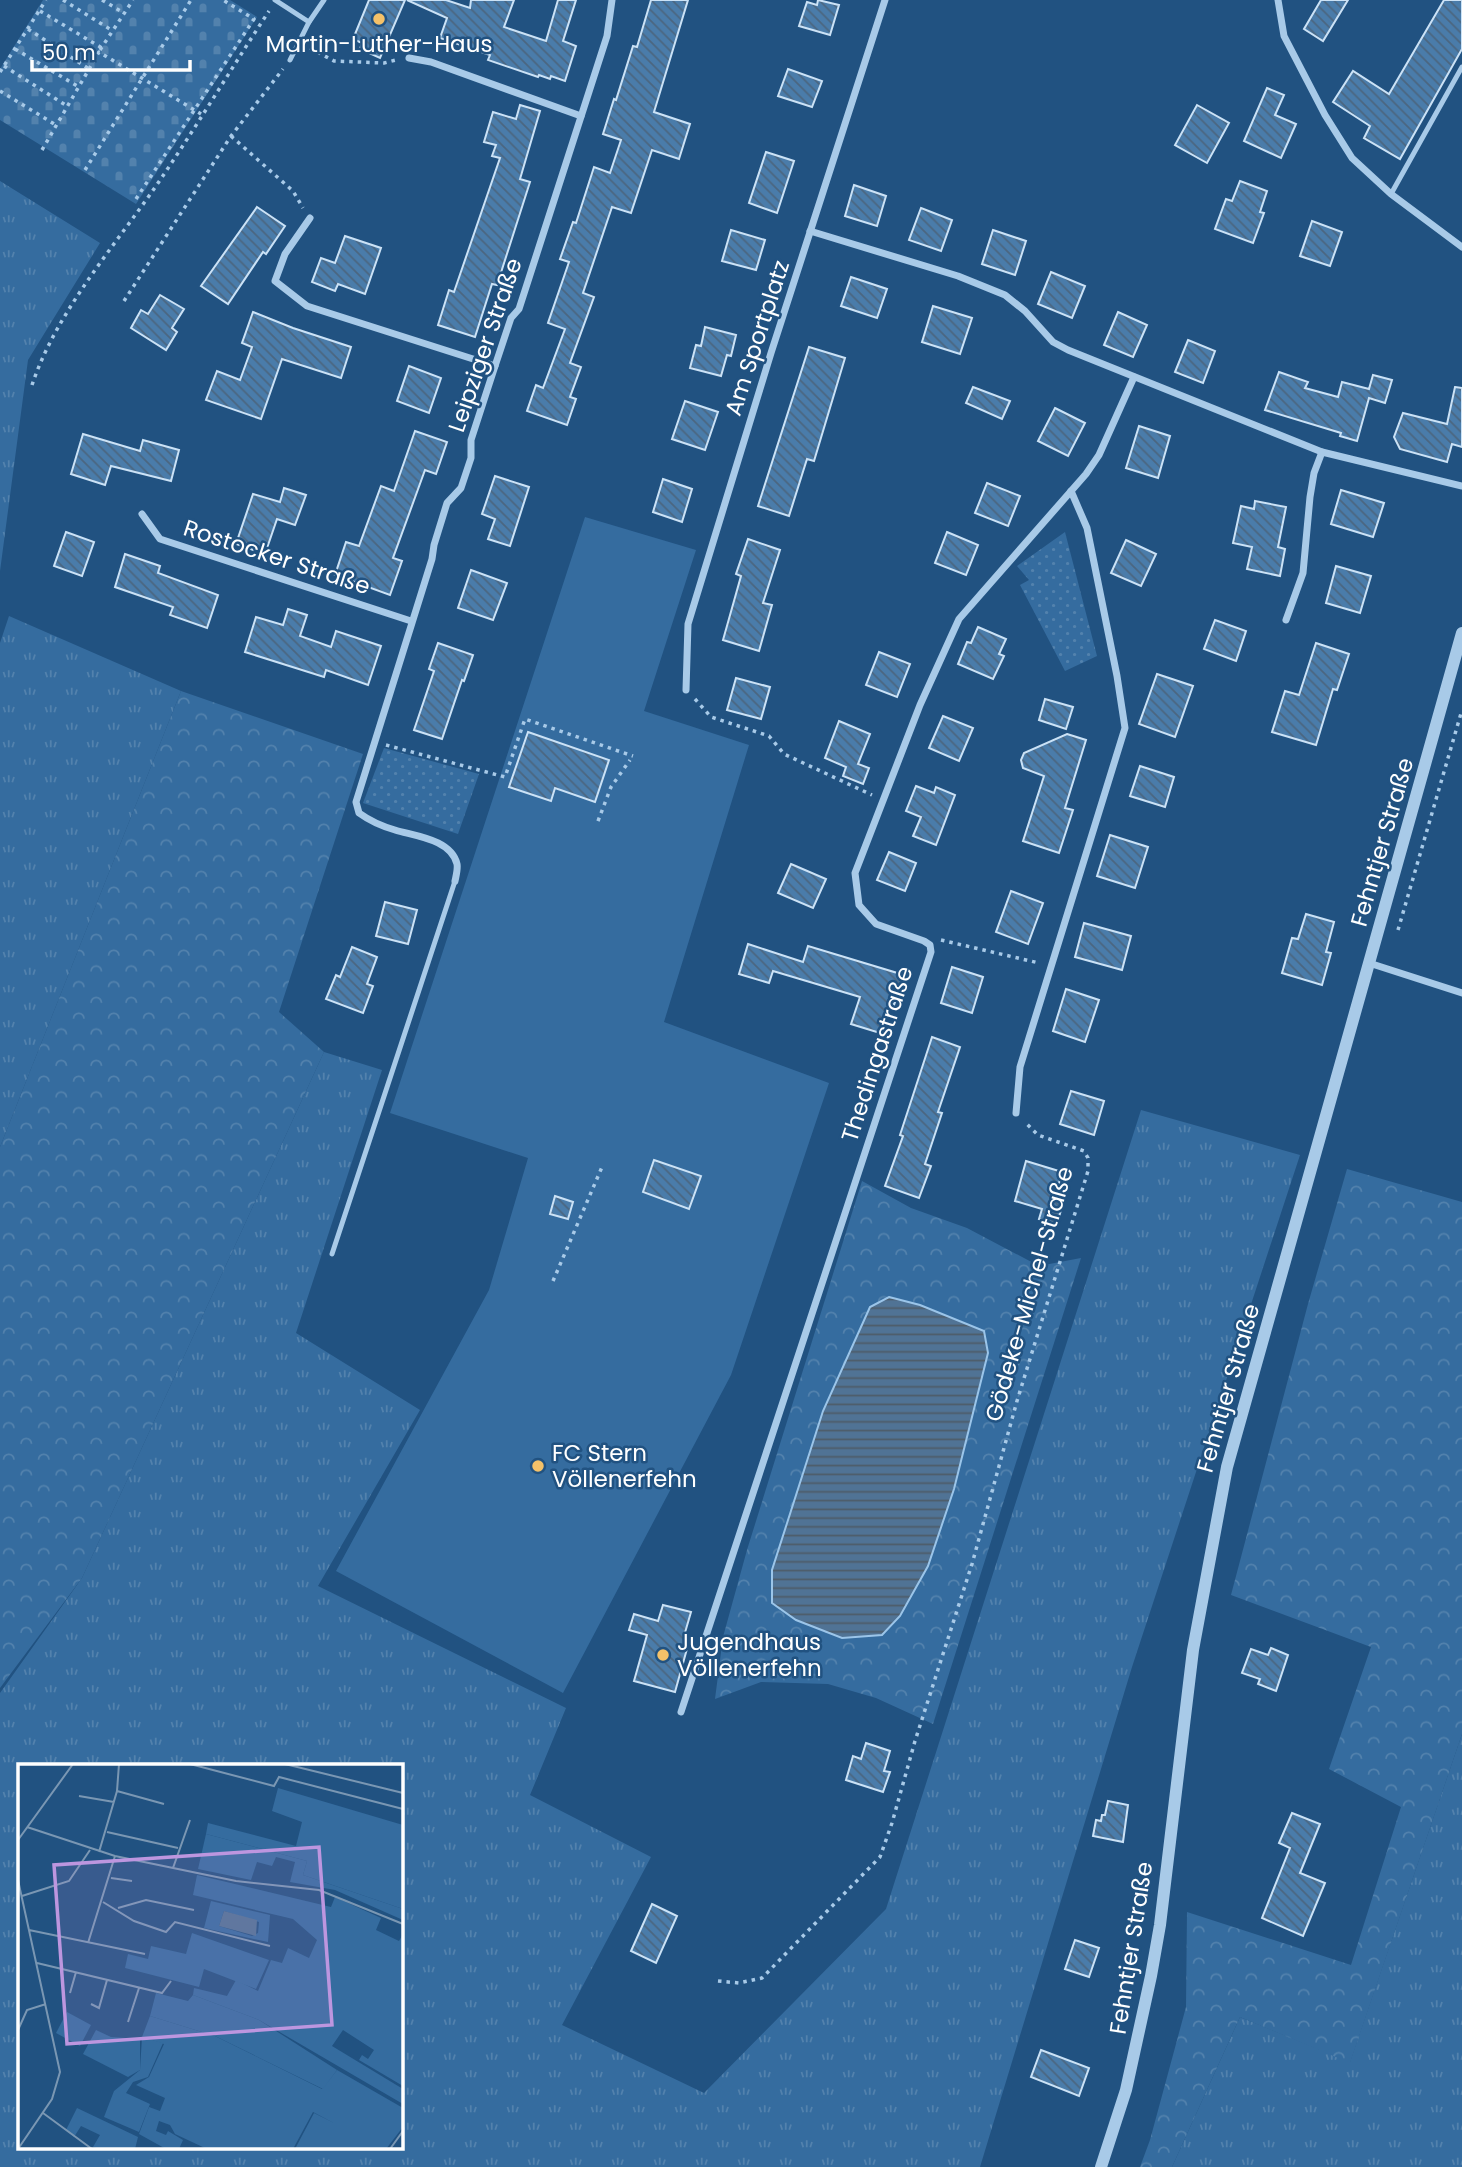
<svg xmlns="http://www.w3.org/2000/svg" width="1462" height="2167" font-family="Poppins,sans-serif">
<style>
.grass{fill:url(#grass-tufts);fill-rule:evenodd}
.forest{fill:url(#forest-crowns);fill-rule:evenodd}
.cemetery{fill:url(#cemetery-stones)}
.park{fill:url(#park-dots)}
.pitch{fill:#356c9f}
.water{fill:url(#water-rules);stroke:#9bc5e9;stroke-width:2}
.building{fill:url(#building-back-hatch);stroke:#cbe2f6;stroke-width:2}
.lines{fill:none;stroke-linecap:round;stroke-linejoin:round}
.path{stroke:#a8cae8;stroke-width:3.5;stroke-dasharray:3.5 5;stroke-linecap:butt}
.service{stroke:#a8cae8;stroke-width:5}
.minor{stroke:#a8cae8;stroke-width:7}
.tertiary{stroke:#a8cae8;stroke-width:12}
.poi-dot{fill:#f4c169;stroke:#215281;stroke-width:2.5}
.labels{text-anchor:middle;dominant-baseline:central;stroke-width:5;stroke-linejoin:round;paint-order:stroke}
.poi-label{font-size:23px;fill:#fff;stroke:#215281;text-anchor:start}
.street-label{font-size:23px;fill:#fff;stroke:#215281}
.inset-road{fill:none;stroke:#7a97b3;stroke-width:2}
.view{fill:#bd96df;fill-opacity:0.15;stroke:#bd96df;stroke-width:3.5}
.inset-edge{fill:none;stroke:#fff;stroke-width:3.5}
</style>
<defs>
<pattern id="grass-tufts" width="24" height="20" patternUnits="userSpaceOnUse" patternTransform="scale(1.75)"><rect width="24" height="20" fill="#356c9f"/><path d="M3 7l-1-3M5 7V3M7 7l1-3M15 17l-1-3M17 17v-4M19 17l1-3" fill="none" stroke="#5382ad"/></pattern>
<pattern id="forest-crowns" width="20" height="18" patternUnits="userSpaceOnUse" patternTransform="scale(1.75)"><rect width="20" height="18" fill="#356c9f"/><path d="M2 6a3 3 0 1 1 6 0M12 15a3 3 0 1 1 6 0" fill="none" stroke="#5382ad"/></pattern>
<pattern id="cemetery-stones" width="16" height="16" patternUnits="userSpaceOnUse" patternTransform="scale(1.75)"><rect width="16" height="16" fill="#356c9f"/><path d="M2 7V4a2 2 0 0 1 4 0v3zM10 15v-3a2 2 0 0 1 4 0v3z" fill="#5382ad"/></pattern>
<pattern id="park-dots" width="8" height="8" patternUnits="userSpaceOnUse" patternTransform="scale(1.75)"><rect width="8" height="8" fill="#356c9f"/><path d="M2 2h.1M6 6h.1" fill="none" stroke="#5382ad" stroke-width="1.8" stroke-linecap="round"/></pattern>
<pattern id="water-rules" width="6" height="5" patternUnits="userSpaceOnUse" patternTransform="scale(1.75)"><rect width="6" height="5" fill="#507395"/><path d="M0 2.5h6" fill="none" stroke="#4e5c69"/></pattern>
<pattern id="building-back-hatch" width="6" height="6" patternUnits="userSpaceOnUse" patternTransform="scale(1.75)"><rect width="6" height="6" fill="#4a7caa"/><path d="M-1 5l2 2M0 0l6 6M5-1l2 2" fill="none" stroke="#4b6680"/></pattern>
</defs>
<rect width="100%" height="100%" fill="#215281"/>
<g class="grass">
<path d="M0 181 100 243 28 360 0 571Z"/>
<path d="M9 616 181 691 0 1147V643Z"/>
<path d="M324 1052 382 1070 296 1333 420 1410 318 1586 566 1708 530 1795 651 1857 562 2025 704 2093 886 1909 1141 1110 1300 1155 1132 1667 980 2167H0V1693L82 1578ZM19 1766H401V2148H19Z"/>
<path d="M1462 1734V2167H1172L1240 2017 1350 2062Z"/>
</g>
<g class="forest">
<path d="M181 691 363 754 279 1012 324 1052 82 1578 0 1688V1147Z"/>
<path d="M1347 1169 1462 1202V1734L1350 2063 1240 2017 1172 2167H1140L1150 2140 1186 2007 1187 1912 1351 1965 1401 1807 1329 1769 1371 1647 1231 1595 1308 1304Z"/>
<path d="M862 1181 911 1208 967 1228 1039 1266 1081 1258 933 1724 876 1698 828 1684 761 1682 715 1699 723 1637 747 1550ZM890 1297 920 1305 988 1353 954 1489 928 1566 823 1411 870 1307Z"/>
</g>
<path class="cemetery" d="M43 0H230L257 17 136 204 0 120V69Z"/>
<g class="park">
<path d="M1065 532 1097 656 1065 671 1020 585 1029 580 1017 566Z"/>
<path d="M384 748 479 774 458 834 363 803Z"/>
</g>
<path class="pitch" d="M585 517 696 550 644 711 749 745 664 1022 829 1083 731 1375 563 1693 336 1571 489 1290 528 1158 390 1113Z"/>
<path class="water" d="M889 1297 920 1305 984 1331 988 1353 954 1489 928 1566 900 1616 882 1635 842 1638 796 1620 772 1603V1570L823 1411 870 1307Z"/>
<g class="building">
<path d="M369 0H405L380 58 360 49 362 43 353 39Z"/>
<path d="M407 0H446L470 8 471 0H514L504 27 546 41 558 0H576L563 41 576 46 565 81 551 76 550 79 539 75 538 77 488 60 490 55 440 38 447 18Z"/>
<path d="M651 0H688L654 112 690 124 679 159 652 150 631 213 612 207 583 293 594 297 570 363 581 367 570 397 576 399 567 425 527 411 536 385 543 388 565 329 548 323 569 262 560 259 573 222 576 223 594 167 610 173 621 140 603 134 614 99 616 100 633 46 637 47Z"/>
<path d="M818 0 839 5 830 35 799 26 807 2 817 5Z"/>
<path d="M1321 0H1348L1323 41 1304 29Z"/>
<path d="M1444 0H1462V49L1400 159 1364 138 1370 126 1333 102 1353 71 1389 94Z"/>
<path d="M788 69 822 81 812 107 778 96Z"/>
<path d="M1267 88 1284 95 1275 115 1296 124 1281 158 1244 141Z"/>
<path d="M520 105 540 111 520 179 530 182 497 285 492 284 475 337 438 325 449 290 454 292 500 158 492 156 496 145 484 142 493 112 516 119Z"/>
<path d="M1197 105 1229 123 1207 163 1175 145Z"/>
<path d="M766 152 794 161 777 213 749 203Z"/>
<path d="M1240 181 1267 191 1260 212 1264 213 1253 243 1215 229 1226 199 1232 201Z"/>
<path d="M854 185 886 196 877 226 845 216Z"/>
<path d="M257 207 285 226 266 254 263 252 228 304 201 286Z"/>
<path d="M921 208 952 220 941 251 909 240Z"/>
<path d="M1312 221 1342 232 1330 266 1300 256Z"/>
<path d="M731 230 765 240 756 270 722 261Z"/>
<path d="M993 230 1026 241 1015 275 982 264Z"/>
<path d="M345 236 381 248 365 294 338 284 335 291 312 282 321 258 335 263Z"/>
<path d="M1051 272 1085 286 1072 318 1038 304Z"/>
<path d="M851 277 887 289 877 318 841 306Z"/>
<path d="M160 295 184 309 172 328 177 332 166 350 131 328 141 310 148 314Z"/>
<path d="M933 306 972 318 960 354 922 342Z"/>
<path d="M253 312 293 328 351 347 341 378 282 359 261 419 206 400 217 371 240 380 252 347 242 343Z"/>
<path d="M1118 312 1147 325 1133 357 1104 345Z"/>
<path d="M705 327 736 335 731 356 727 355 721 376 690 368 696 345 701 346Z"/>
<path d="M1188 340 1215 351 1203 383 1175 372Z"/>
<path d="M809 347 845 358 814 461 807 459 789 516 758 506Z"/>
<path d="M409 366 441 378 429 413 397 401Z"/>
<path d="M1279 372 1308 382 1305 388 1338 397 1342 382 1369 389 1373 375 1392 380 1385 403 1369 398 1357 441 1340 436 1341 433 1265 410Z"/>
<path d="M973 387 1010 401 1002 419 966 403Z"/>
<path d="M1455 387 1462 388V447L1452 444 1447 462 1400 449 1394 437 1403 413 1447 424Z"/>
<path d="M685 401 718 412 705 450 672 439Z"/>
<path d="M1055 408 1085 423 1068 456 1038 441Z"/>
<path d="M1139 426 1170 436 1158 478 1126 468Z"/>
<path d="M415 431 447 442 436 474 425 470 393 558 402 561 390 595 335 575 346 542 359 546 381 486 394 491Z"/>
<path d="M83 434 140 451 143 440 179 450 171 481 111 466 105 485 71 474Z"/>
<path d="M495 476 529 487 510 546 488 539 495 519 482 514Z"/>
<path d="M663 479 692 489 682 522 653 512Z"/>
<path d="M987 483 1020 496 1008 526 975 513Z"/>
<path d="M284 488 306 495 295 525 277 519 265 554 236 544 253 494 280 502Z"/>
<path d="M1341 490 1384 503 1373 537 1331 524Z"/>
<path d="M1255 501 1286 507 1278 547 1285 549 1280 576 1247 569 1252 547 1233 543 1241 506 1254 509Z"/>
<path d="M66 532 94 542 82 576 54 566Z"/>
<path d="M947 532 978 545 966 575 935 563Z"/>
<path d="M748 539 780 550 763 603 772 605 759 651 723 640 741 576 736 574Z"/>
<path d="M1126 540 1156 554 1141 586 1111 573Z"/>
<path d="M125 554 160 566 158 573 218 595 207 628 170 615 173 607 115 587Z"/>
<path d="M1336 566 1371 576 1360 613 1326 603Z"/>
<path d="M471 570 507 583 493 620 458 608Z"/>
<path d="M288 609 307 615 300 636 331 647 336 631 381 646 368 685 326 670 324 677 245 652 256 617 283 625Z"/>
<path d="M1215 620 1246 631 1236 661 1204 649Z"/>
<path d="M978 627 1006 639 999 654 1004 656 993 679 958 664 967 642 971 643Z"/>
<path d="M438 643 473 655 464 681 462 680 442 739 414 730 434 671 429 669Z"/>
<path d="M1316 643 1349 654 1337 690 1333 689 1316 745 1272 732 1285 691 1299 695Z"/>
<path d="M879 652 910 664 897 697 866 685Z"/>
<path d="M1157 674 1193 686 1175 737 1139 724Z"/>
<path d="M736 678 770 687 761 719 727 710Z"/>
<path d="M1045 699 1073 707 1066 729 1039 720Z"/>
<path d="M943 716 973 728 959 761 929 748Z"/>
<path d="M839 721 870 734 858 764 869 768 863 784 843 776 846 767 825 758Z"/>
<path d="M528 732 609 760 595 802 555 788 551 801 509 787Z"/>
<path d="M1067 734 1086 740 1065 808 1073 810 1059 853 1023 841 1044 776 1023 768 1021 760 1024 753Z"/>
<path d="M1140 766 1174 777 1165 807 1130 796Z"/>
<path d="M916 786 934 793 936 787 955 795 936 845 913 836 921 817 906 811Z"/>
<path d="M1110 835 1148 847 1135 888 1097 876Z"/>
<path d="M889 852 916 863 905 891 877 880Z"/>
<path d="M791 864 826 879 813 908 778 893Z"/>
<path d="M1011 891 1043 903 1028 944 996 932Z"/>
<path d="M385 902 417 910 408 944 376 936Z"/>
<path d="M1306 914 1334 922 1326 952 1331 953 1322 985 1282 973 1292 938 1298 939Z"/>
<path d="M1084 923 1131 936 1122 970 1075 957Z"/>
<path d="M748 944 803 962 808 946 904 975 894 1005 890 1003 880 1033 851 1024 860 997 773 971 769 983 739 974Z"/>
<path d="M352 947 377 957 367 984 373 986 363 1013 326 999 336 975 340 977Z"/>
<path d="M952 967 983 977 972 1013 941 1003Z"/>
<path d="M1066 989 1099 1000 1085 1042 1053 1031Z"/>
<path d="M932 1037 960 1047 938 1112 942 1113 925 1164 931 1166 919 1198 885 1186 903 1136 900 1135Z"/>
<path d="M1071 1091 1104 1101 1094 1135 1060 1124Z"/>
<path d="M654 1160 701 1176 689 1209 643 1192Z"/>
<path d="M1026 1161 1062 1172 1058 1187 1067 1189 1057 1224 1039 1219 1042 1209 1015 1201Z"/>
<path d="M555 1196 573 1202 568 1219 550 1214Z"/>
<path d="M663 1605 691 1612 684 1636 690 1638 675 1692 634 1681 647 1635 629 1630 634 1614 658 1621Z"/>
<path d="M1271 1648 1288 1655 1276 1691 1258 1684 1260 1679 1242 1673 1251 1649 1268 1655Z"/>
<path d="M866 1743 890 1751 884 1771 890 1772 883 1792 846 1780 853 1756 861 1759Z"/>
<path d="M1108 1801 1128 1805 1123 1842 1093 1836 1096 1820 1101 1821 1102 1815H1105Z"/>
<path d="M1292 1813 1320 1824 1300 1873 1325 1883 1303 1936 1262 1918 1290 1848 1279 1843Z"/>
<path d="M652 1904 677 1916 656 1963 631 1951Z"/>
<path d="M1075 1940 1099 1948 1089 1977 1065 1969Z"/>
<path d="M1041 2050 1089 2068 1079 2096 1031 2077Z"/>
</g>
<g class="lines">
<g class="path">
<path d="M63 0 113 31"/>
<path d="M102 0 124 13"/>
<path d="M40 11 102 48"/>
<path d="M28 29 89 69"/>
<path d="M310 48 334 61 384 63 396 60"/>
<path d="M15 49 79 87"/>
<path d="M100 50 133 0"/>
<path d="M4 66 67 106"/>
<path d="M0 72 46 0"/>
<path d="M0 91 56 125"/>
<path d="M231 136 293 191 303 208"/>
<path d="M42 150 99 52 201 114"/>
<path d="M85 170 191 0"/>
<path d="M136 199 254 19 223 0"/>
<path d="M124 301 231 136 283 69"/>
<path d="M32 385C56 313 113 248 156 186 195 129 231 69 269 11"/>
<path d="M695 699 711 717 769 736 784 754 872 795"/>
<path d="M386 745 505 777 525 719 633 756"/>
<path d="M598 821 611 787 630 760"/>
<path d="M1398 930 1462 710"/>
<path d="M941 940 1039 963"/>
<path d="M553 1281 602 1167"/>
<path d="M718 1981 739 1983 762 1978 880 1857 892 1823 915 1741 972 1564 1017 1401 1088 1171V1158L1084 1151 1038 1135 1025 1122"/>
</g>
<g class="service">
<path d="M275 0 309 22 324 0"/>
<path d="M290 60 309 22"/>
<path d="M1391 194 1462 67"/>
<path d="M332 1254 455 881"/>
</g>
<g class="minor">
<path d="M1278 0 1284 36 1325 115 1352 158 1391 194 1462 247"/>
<path d="M409 58 431 62 581 116"/>
<path d="M310 218 285 254 275 281 307 306 495 366"/>
<path d="M810 231 958 276 1005 295 1025 311 1053 342 1068 350 1322 452 1462 486"/>
<path d="M142 514 160 539 411 621"/>
<path d="M1286 620 1303 573 1310 497 1314 473 1322 452"/>
<path d="M686 690 688 624 771 353 885 0"/>
<path d="M455 881C456 876 458 869 457 864 451 839 414 836 395 830 381 826 370 821 359 813L356 802 432 559 434 545 447 503 461 488 471 458V440L495 366 511 318 519 309 607 36 612 0"/>
<path d="M1369 963 1462 993"/>
<path d="M1016 1113 1020 1067 1125 728 1117 676 1087 528 1071 491"/>
<path d="M681 1712 931 952 930 945 924 941 876 924 859 905 855 873 920 705 959 619 1086 474 1099 455 1134 377"/>
</g>
<path class="tertiary" d="M1101 2167 1126 2090 1151 1976 1160 1925 1193 1650 1227 1467 1462 633"/>
</g>
<g class="poi-dot">
<circle cx="379" cy="19" r="7"/>
<circle cx="538" cy="1466" r="7"/>
<circle cx="663" cy="1655" r="7"/>
</g>
<g class="labels">
<g class="poi-label">
<text x="379" y="44" text-anchor="middle">Martin-Luther-Haus</text>
<text x="552" y="1453">FC Stern<tspan x="552" dy="26">Völlenerfehn</tspan></text>
<text x="677" y="1642">Jugendhaus<tspan x="677" dy="26">Völlenerfehn</tspan></text>
</g>
<g class="street-label">
<text transform="translate(757 338) rotate(-72)">Am Sportplatz</text>
<text transform="translate(485 345) rotate(-71)">Leipziger Straße</text>
<text transform="translate(277 557) rotate(18)">Rostocker Straße</text>
<text transform="translate(1382 842) rotate(-74)">Fehntjer Straße</text>
<text transform="translate(877 1054) rotate(-72)">Thedingastraße</text>
<text transform="translate(1029 1294) rotate(-74)">Gödeke-Michel-Straße</text>
<text transform="translate(1228 1388) rotate(-74)">Fehntjer Straße</text>
<text transform="translate(1131 1948) rotate(-81)">Fehntjer Straße</text>
</g>
</g>
<g transform="translate(18 1764)">
<rect width="385" height="385" fill="#215281"/>
<path d="M260 24 385 61V145L285 111 289 97 188 70 190 59 278 82 284 58 254 47ZM179 111 313 143 317 133 363 154 358 166 381 177 385 170V322L341 296 344 291 350 295 356 286 325 266 314 282 385 325V340L241 256 175 231 176 224 209 232 218 216 240 227 253 196 264 199 270 184 291 194 299 176 275 155 175 131ZM132 252 197 272 304 325 319 306 385 344V363L368 385H277L296 349 316 359 295 348 275 385H189L157 370 152 361 141 357 138 367 148 371 150 367 165 376 161 385H148L121 370 131 343 142 347 147 334 118 321 131 313 146 280 124 273ZM78 266 93 273 122 275V306L110 313 65 290ZM59 344 120 373 117 385H80L75 383 82 371 63 362 56 373 48 366Z" fill="#356c9f"/>
<path d="M188 70 289 97 285 111 385 145V156L317 126 272 118 277 98 258 93 254 102 239 98 233 116 180 105ZM193 137 252 151 250 178 186 164ZM206 147 241 158 240 169 234 172 201 162ZM138 229 170 237 175 231 241 256 319 306 305 325 197 272 132 252ZM124 273 145 279 130 313 115 318 108 329 132 340 121 368 86 353 96 327 122 306Z" fill="#356c9f" fill-rule="evenodd"/>
<path d="M49 248 73 261 62 282 38 269Z" fill="#356c9f"/>
<path d="M174 169 251 196 238 225 186 205 181 223 107 204 110 190 130 195 133 182 168 190Z" fill="#356c9f"/>
<path d="M206 147 239 156 238 172 201 162Z" fill="#507395"/>
<path class="inset-road" d="M172 0 256 22 261 13 385 45M267 0 385 29M99 27 146 40M61 32 96 38M9 63 97 92 218 117 301 126 385 160M89 68 160 84M0 76 55 0M81 88 99 27 101 0M155 104 172 56M93 114 114 117M0 116 42 308 34 335 0 385M4 132 51 117 72 86M85 138 116 157 148 168 157 158 252 182M100 144 128 136 176 146M11 166 127 190M70 179 97 92M19 199 144 229 153 217M52 229 58 208M73 240 81 244 89 216M110 258 121 224M0 266 9 246 28 240M25 349 74 385M372 385 385 367"/>
<path class="view" d="M301 83 314 261 49 280 36 101Z"/>
<rect width="385" height="385" class="inset-edge"/>
</g>
<path d="M32 60v10h158v-10" fill="none" stroke="#ffffff" stroke-width="3.5"/>
<text x="42" y="60" font-size="21" fill="#ffffff" stroke="#215281" stroke-width="5" paint-order="stroke">50 m</text>
</svg>
